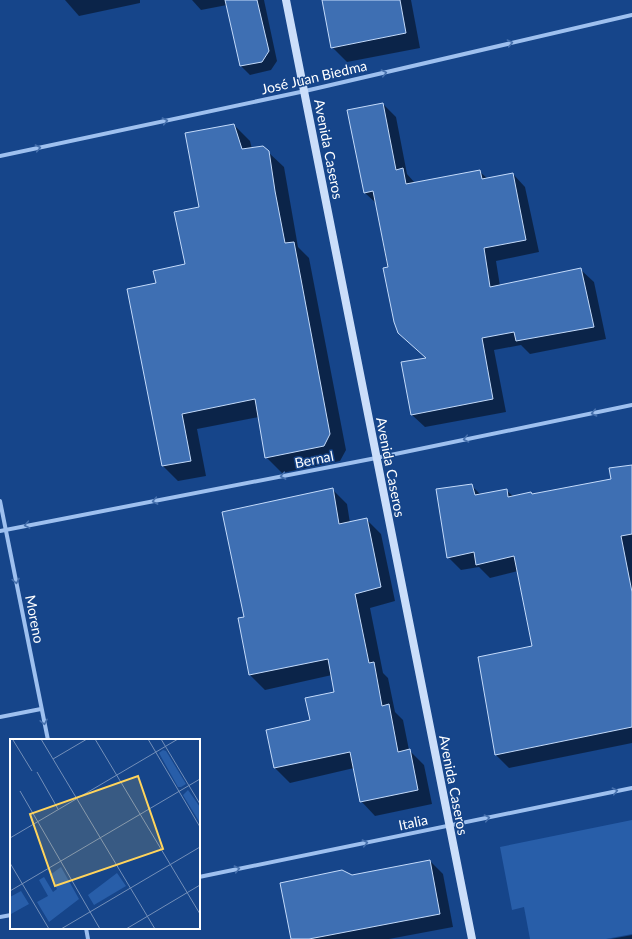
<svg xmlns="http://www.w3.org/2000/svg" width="632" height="939" font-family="Lato,sans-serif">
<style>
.green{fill:#285ea9}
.shadow{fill:#0007}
.building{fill:#3e6fb3;stroke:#c4dbfb}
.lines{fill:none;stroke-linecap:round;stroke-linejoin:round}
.street{stroke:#9ec0ef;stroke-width:4}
.secondary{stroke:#cbdefa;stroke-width:8}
.oneway{stroke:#4670ad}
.labels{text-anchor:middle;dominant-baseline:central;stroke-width:3;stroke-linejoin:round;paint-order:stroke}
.street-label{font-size:14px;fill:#fff;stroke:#16458a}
.inset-road{fill:none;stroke:#738fb9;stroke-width:1}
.view{fill:#ffd45c;fill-opacity:0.15;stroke:#ffd45c;stroke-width:2}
.inset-edge{fill:none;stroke:#fff;stroke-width:2}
</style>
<rect width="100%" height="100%" fill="#16458a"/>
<path class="green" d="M632 820V934L606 939H530L524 907 512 910 500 847Z"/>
<g class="shadow">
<path d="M65 0H140V3L79 16Z"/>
<path d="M192 0H264L277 61 271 70 250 75 241 66 227 5 201 10Z"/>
<path d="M323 0H411L420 48 347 62 332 47Z"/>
<path d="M383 104 396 117 407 174 415 183 479 171 488 179 513 174 525 187 539 252 496 261 500 286 581 270 594 282 606 339 530 354 521 345 494 350 506 412 425 427 412 415 427 359 399 332 376 203 365 193Z"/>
<path d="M234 125 250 141 252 149 268 152 284 167 298 247 309 258 346 450 340 461 282 473 266 457 259 417 197 429 206 476 178 481 163 466 157 284 186 265 200 208Z"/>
<path d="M632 466V743L509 768 496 755 533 647 518 571 490 578 479 567 461 570 448 557 471 485 481 495 506 490 514 497 612 480Z"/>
<path d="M332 489 347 504 350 523 366 519 381 534 395 601 370 608 383 673 388 678 395 712 403 720 409 750 424 765 432 804 375 816 361 801 354 768 290 783 275 768 335 693 332 675 265 690 250 675 239 619 245 618Z"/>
<path d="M430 861 443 874 453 927 389 939H292Z"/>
<path d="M632 935V939H611Z"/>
</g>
<g class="building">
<path d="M225 0H257L269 51 262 62 240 66Z"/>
<path d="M322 0H400L406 33 331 48Z"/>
<path d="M383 103 396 170 403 168 406 184 480 170 482 179 513 173 526 240 484 248 490 287 581 268 594 327 516 341 514 332 482 338 493 399 411 415 401 362 426 358 398 333 394 322 383 268 388 267 373 191 364 193 347 110Z"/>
<path d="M234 124 242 149 263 146 269 151 275 191 285 243 294 242 330 434 324 446 265 458 255 399 182 414 191 461 162 466 127 289 156 283 153 271 185 264 174 212 199 207 185 133Z"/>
<path d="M632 465V534L621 536 632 592V727L495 755 478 657 532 646 514 556 476 565 474 552 447 558 436 489 472 484 475 495 507 489 508 497 531 492 532 494 611 479 609 468Z"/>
<path d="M333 488 339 524 367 518 381 587 355 594 369 663 374 662 382 706 389 704 398 752 410 749 418 790 360 802 350 752 274 768 266 730 310 720 305 698 334 692 328 659 249 675 238 618 244 617 222 512Z"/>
<path d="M430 860 440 914 309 939H291L280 883 342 870 352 875Z"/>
</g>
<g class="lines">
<g class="street">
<path d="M0 156 305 91 632 15"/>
<path d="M0 501 48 740"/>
<path d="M0 531 376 458 632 405"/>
<path d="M0 717 41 709"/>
<path d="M199 877 632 788"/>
<path d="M0 917 11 915"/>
<path d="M86 928 88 939"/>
</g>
<path class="secondary" d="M286 0 472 939"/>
</g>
<defs><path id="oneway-chevron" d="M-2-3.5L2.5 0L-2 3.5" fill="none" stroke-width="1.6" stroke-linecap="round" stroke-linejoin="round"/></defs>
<g class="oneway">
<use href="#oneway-chevron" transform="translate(510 43) rotate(-13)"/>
<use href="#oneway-chevron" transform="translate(384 73) rotate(-13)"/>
<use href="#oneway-chevron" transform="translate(165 121) rotate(-12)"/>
<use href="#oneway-chevron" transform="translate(38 148) rotate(-12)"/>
<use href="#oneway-chevron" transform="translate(594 413) rotate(168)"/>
<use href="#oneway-chevron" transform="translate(466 439) rotate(168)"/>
<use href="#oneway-chevron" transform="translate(283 476) rotate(169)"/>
<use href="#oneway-chevron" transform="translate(155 501) rotate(169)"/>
<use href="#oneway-chevron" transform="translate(27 525) rotate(169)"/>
<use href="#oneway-chevron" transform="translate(16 581) rotate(79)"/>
<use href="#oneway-chevron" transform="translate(44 722) rotate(78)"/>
<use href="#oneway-chevron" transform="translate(615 791) rotate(-12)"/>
<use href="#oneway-chevron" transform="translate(487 818) rotate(-12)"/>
<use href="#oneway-chevron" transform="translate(365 843) rotate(-12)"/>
<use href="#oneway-chevron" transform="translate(237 869) rotate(-12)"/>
</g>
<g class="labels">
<g class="street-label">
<text transform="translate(314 77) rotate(-13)">José Juan Biedma</text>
<text transform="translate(329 149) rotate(79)">Avenida Caseros</text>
<text transform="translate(314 459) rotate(-11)">Bernal</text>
<text transform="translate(391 467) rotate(79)">Avenida Caseros</text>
<text transform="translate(35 619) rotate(79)">Moreno</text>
<text transform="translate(454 785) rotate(79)">Avenida Caseros</text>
<text transform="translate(413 822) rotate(-12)">Italia</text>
</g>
</g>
<g transform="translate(10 739)">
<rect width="190" height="190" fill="#16458a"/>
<path d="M153 11 156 12 176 45 171 48H168L149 14ZM178 51 190 68V84L173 56ZM51 128 69 160 39 183 27 163 38 157 29 141 34 138 43 153 47 150 40 136ZM107 134 116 147 84 166 78 156ZM11 152 19 165 1 175 0 158Z" fill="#285ea9"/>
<path class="inset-road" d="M31 0 145 190M85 0 190 175M138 0 190 88M151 0 190 65M3 1 22 32M43 20 77 0M27 33 48 70M10 52 90 190M0 99 168 0M0 124 39 190M0 152 190 40M51 190 190 108M116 190 190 146"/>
<path class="view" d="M128 37 153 110 45 147 20 75Z"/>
<rect width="190" height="190" class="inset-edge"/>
</g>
</svg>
